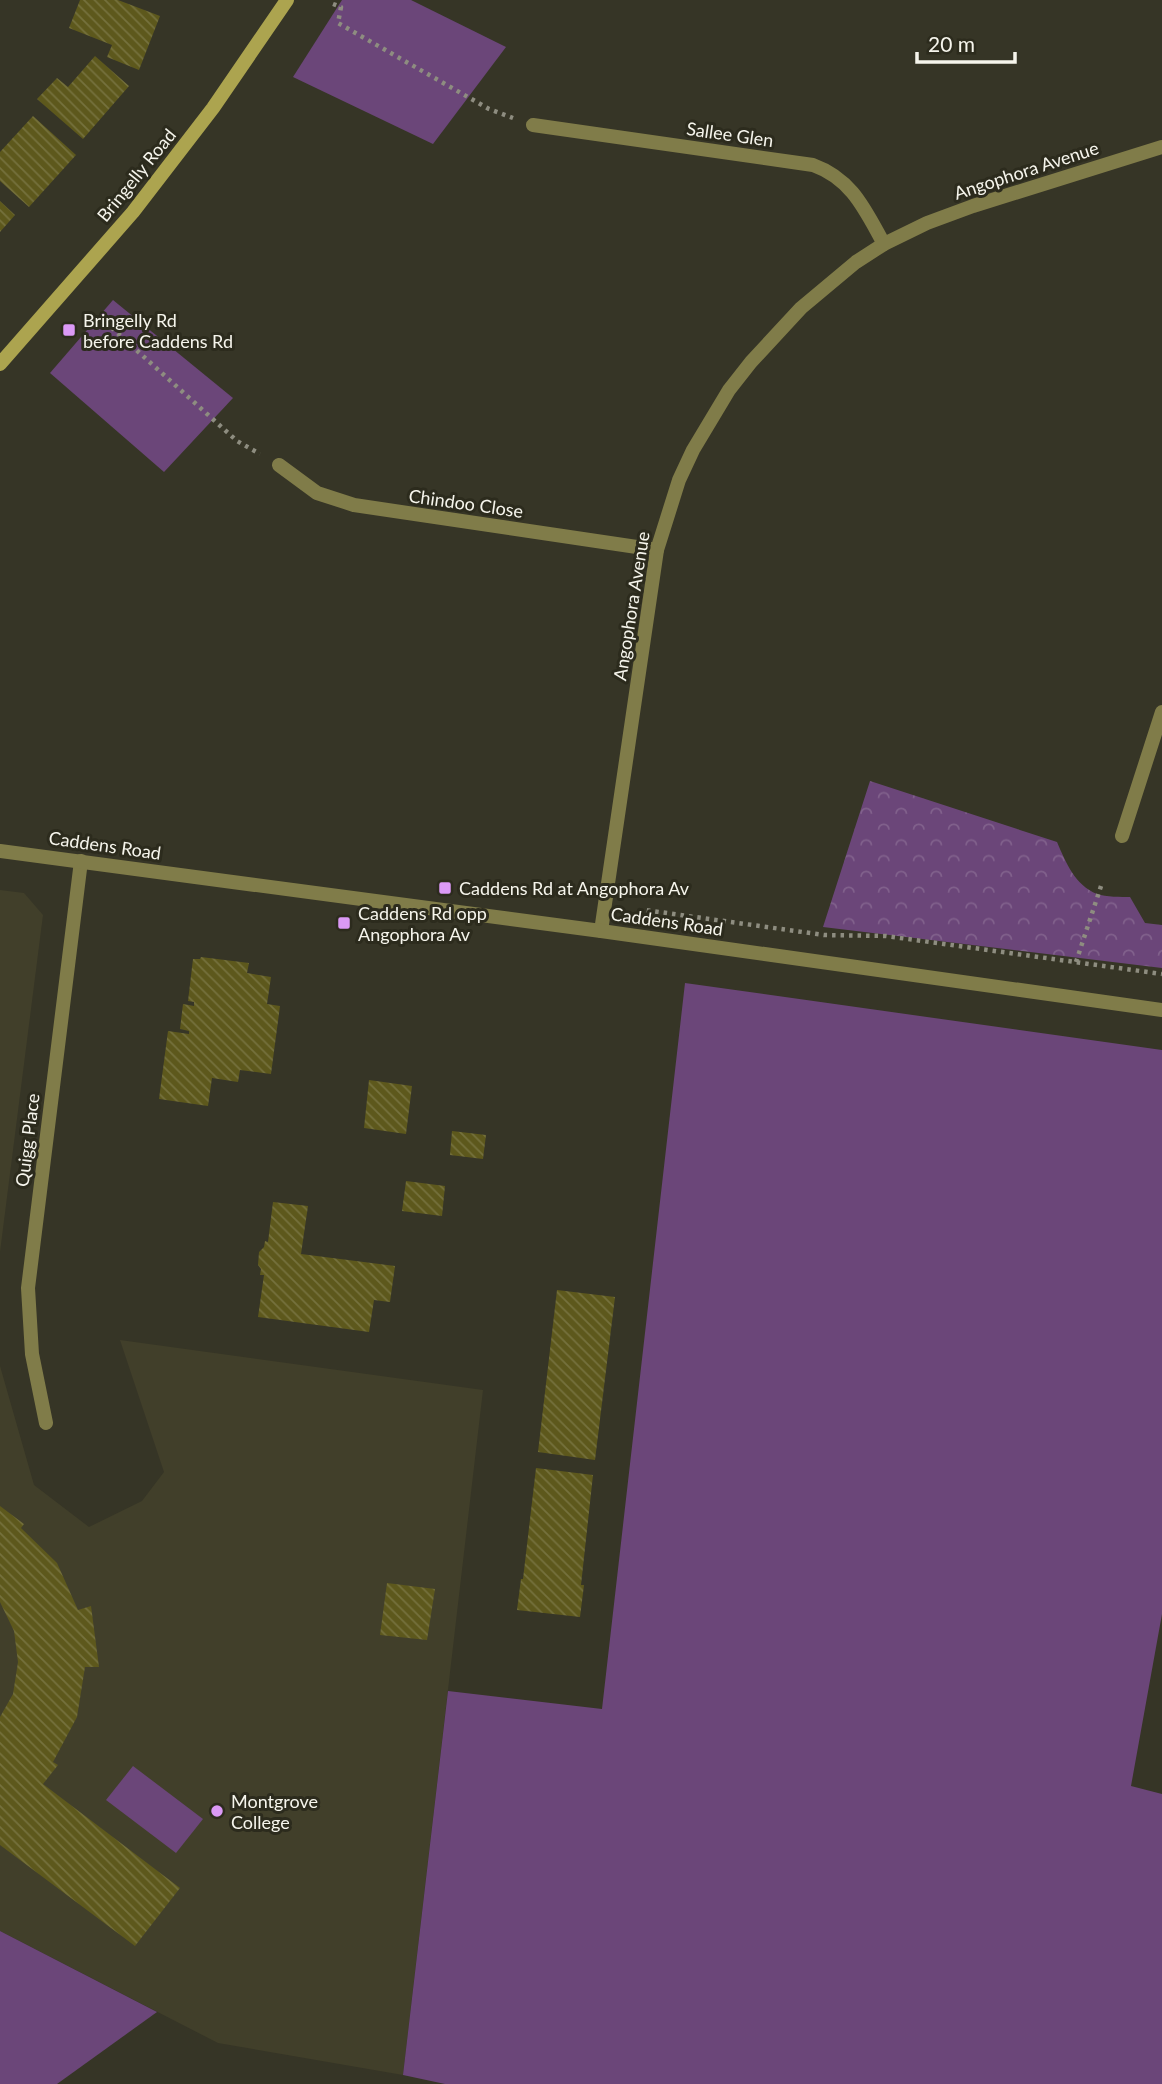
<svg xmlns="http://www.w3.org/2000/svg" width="1162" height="2084" font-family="Lato,sans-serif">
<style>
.built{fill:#413f2a}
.green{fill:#6b4679}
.park{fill:url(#park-crowns)}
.building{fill:url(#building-back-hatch)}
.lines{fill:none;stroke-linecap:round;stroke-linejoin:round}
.path{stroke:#8e8d80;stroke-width:4.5;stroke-dasharray:3.5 5;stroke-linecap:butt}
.minor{stroke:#807c49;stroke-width:14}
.tertiary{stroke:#807c49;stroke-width:14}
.secondary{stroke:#aca44f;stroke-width:14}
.poi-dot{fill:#db99f5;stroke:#2c2b1d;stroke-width:2.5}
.labels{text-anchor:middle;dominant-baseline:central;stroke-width:6;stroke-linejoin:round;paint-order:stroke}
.street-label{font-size:18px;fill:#f6f5ec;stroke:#2c2b1d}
.poi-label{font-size:18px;fill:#f6f5ec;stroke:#2c2b1d;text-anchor:start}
</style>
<defs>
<pattern id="park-crowns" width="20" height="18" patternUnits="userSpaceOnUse" patternTransform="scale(1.75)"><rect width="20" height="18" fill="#6b4679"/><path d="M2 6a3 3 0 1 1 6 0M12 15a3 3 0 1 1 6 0" fill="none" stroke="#81618c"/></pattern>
<pattern id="building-back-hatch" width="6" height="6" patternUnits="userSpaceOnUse" patternTransform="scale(1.75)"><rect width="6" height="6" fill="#5d581c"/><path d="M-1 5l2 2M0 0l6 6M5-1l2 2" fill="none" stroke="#75713d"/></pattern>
</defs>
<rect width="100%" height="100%" fill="#363526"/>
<g class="built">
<path d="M0 890 24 893 43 915 0 1252Z"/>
<path d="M120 1340 483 1390 403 2075 218 2043 0 1931V1366L34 1485 89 1527 142 1501 164 1472Z"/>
</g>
<g class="green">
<path d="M342 0H411L506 47 433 144 293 77Z"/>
<path d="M113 300 233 398 164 472 50 373Z"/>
<path d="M685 983 1162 1050V1614L1131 1786 1162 1794V2084H445L403 2075 448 1691 602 1709Z"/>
<path d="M133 1766 203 1819 176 1853 106 1800Z"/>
<path d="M0 1931 157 2012 57 2084H0Z"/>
</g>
<path class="park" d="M870 781 1057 842C1066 863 1075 885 1097 894 1106 897 1121 897 1130 897L1145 923 1162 925V968L823 927Z"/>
<g class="building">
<path d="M80 0H118L160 16 139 70 107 57 112 45 69 28Z"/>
<path d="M95 56 129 86 83 139 37 99 57 78 68 87Z"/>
<path d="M33 116 76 155 29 207 0 181V152Z"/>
<path d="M0 201 15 215 0 232Z"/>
<path d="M201 957 249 963 247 973 271 977 267 1004 280 1006 271 1074 240 1070 238 1082 212 1078 208 1106 159 1099 168 1031 189 1034V1031L180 1029 183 1004 194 1006V1002L188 1001 193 959H200Z"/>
<path d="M369 1080 412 1086 406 1134 364 1128Z"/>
<path d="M452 1131 486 1135 483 1159 450 1155Z"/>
<path d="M406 1181 445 1186 442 1216 402 1211Z"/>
<path d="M273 1202 308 1206 301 1254 395 1266 390 1302 374 1300 369 1332 258 1317 264 1275H260L261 1269 258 1265 259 1252 264 1247 265 1241 268 1242Z"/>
<path d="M557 1290 615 1297 595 1460 538 1452Z"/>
<path d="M536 1468 593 1475 581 1585H584L580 1617 517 1610 521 1579H523Z"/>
<path d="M0 1506 24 1524 21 1528 57 1563 78 1610 91 1606 99 1667H85L77 1717 53 1762 58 1765 43 1784 180 1888 135 1946 0 1845V1717L13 1694 18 1662 14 1631 0 1602Z"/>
<path d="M387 1583 435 1589 427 1640 380 1635Z"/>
</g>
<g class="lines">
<g class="path">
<path d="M333 4 341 7 338 23 489 109 513 118"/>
<path d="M87 318 95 326 102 319 237 441 260 454"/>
<path d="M639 913 645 910 824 935 886 936 1162 974"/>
<path d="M1076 962 1102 883"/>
</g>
<g class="minor">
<path d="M533 125 813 165C852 179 865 210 884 244"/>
<path d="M279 465 317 493 354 505 657 550"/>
<path d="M1122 836 1162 712"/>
<path d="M601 931 657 550 679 480 693 450 729 390 751 362 801 308 856 262 884 244 927 223 973 206 1162 147"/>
<path d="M46 1423 32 1354 28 1288 81 861"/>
</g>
<path class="tertiary" d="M0 851 601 931 1162 1010"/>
<path class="secondary" d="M0 364 133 212 213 108 287 0"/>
</g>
<g class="poi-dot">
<rect x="62" y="323" width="14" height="14" rx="3.5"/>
<rect x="438" y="881" width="14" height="14" rx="3.5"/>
<rect x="337" y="916" width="14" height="14" rx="3.5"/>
<circle cx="217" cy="1811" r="7"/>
</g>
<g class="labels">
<g class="street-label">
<text transform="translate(730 134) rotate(8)">Sallee Glen</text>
<text transform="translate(1026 170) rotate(-18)">Angophora Avenue</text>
<text transform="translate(136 175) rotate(-51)">Bringelly Road</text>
<text transform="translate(466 503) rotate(8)">Chindoo Close</text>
<text transform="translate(631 606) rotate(-81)">Angophora Avenue</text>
<text transform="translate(105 845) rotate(8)">Caddens Road</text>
<text transform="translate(667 921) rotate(8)">Caddens Road</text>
<text transform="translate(27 1140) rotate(-83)">Quigg Place</text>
</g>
<g class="poi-label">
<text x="83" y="320">Bringelly Rd<tspan x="83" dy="21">before Caddens Rd</tspan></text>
<text x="459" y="888">Caddens Rd at Angophora Av</text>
<text x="358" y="913">Caddens Rd opp<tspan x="358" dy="21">Angophora Av</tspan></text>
<text x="231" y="1801">Montgrove<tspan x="231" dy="21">College</tspan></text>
</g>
</g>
<path d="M917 52v10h98v-10" fill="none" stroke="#f6f5ec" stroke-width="3.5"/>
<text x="928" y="52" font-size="21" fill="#f6f5ec" stroke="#2c2b1d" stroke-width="5" paint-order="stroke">20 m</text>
</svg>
